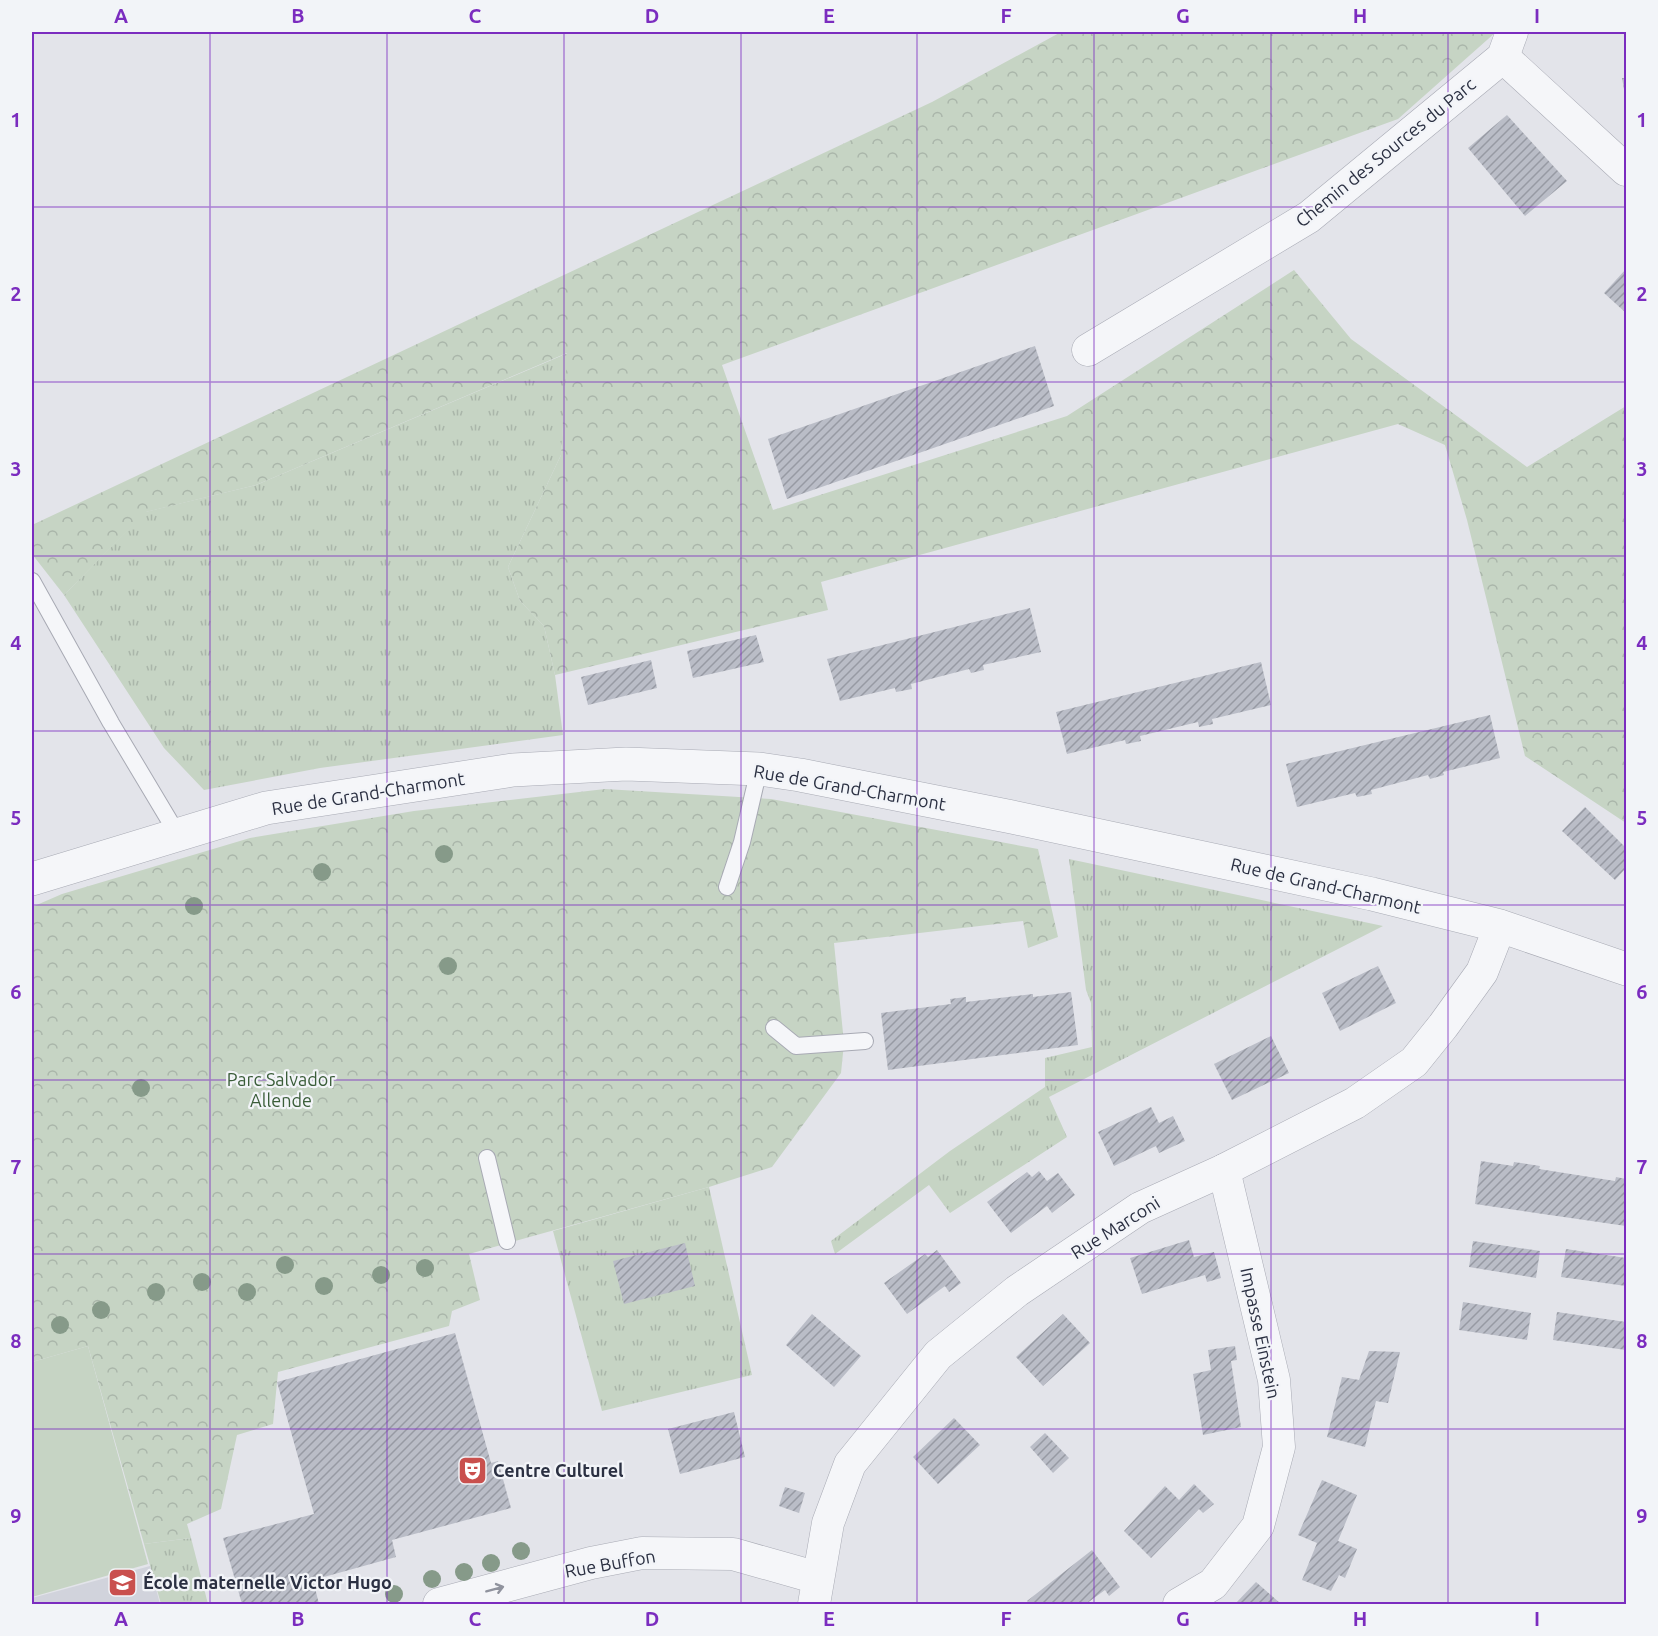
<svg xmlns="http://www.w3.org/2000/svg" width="1658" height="1636" font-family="Ubuntu,sans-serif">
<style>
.built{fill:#d1d3dc}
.grass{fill:url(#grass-tufts)}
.forest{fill:url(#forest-crowns)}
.pitch{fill:#c6d4c4}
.building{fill:url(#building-hatch)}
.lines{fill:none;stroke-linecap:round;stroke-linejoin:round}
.service-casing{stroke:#a8aab4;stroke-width:18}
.minor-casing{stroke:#a8aab4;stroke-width:33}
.tertiary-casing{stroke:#a8aab4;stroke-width:34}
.service{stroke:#f5f6f9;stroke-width:16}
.minor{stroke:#f5f6f9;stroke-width:32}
.tertiary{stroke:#f5f6f9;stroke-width:33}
.tree{fill:#869a89}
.oneway{stroke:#90939e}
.grid{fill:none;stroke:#7b2cbf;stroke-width:1.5;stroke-opacity:0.55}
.labels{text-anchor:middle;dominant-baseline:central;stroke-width:4.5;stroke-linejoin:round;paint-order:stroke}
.street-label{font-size:18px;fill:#2b3042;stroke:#f2f4f8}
.park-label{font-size:18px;fill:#3a5d39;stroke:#f2f4f8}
.poi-label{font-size:18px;font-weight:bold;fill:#2b3042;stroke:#f2f4f8;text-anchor:start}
.neatline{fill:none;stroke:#7b2cbf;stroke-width:2}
.grid-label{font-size:20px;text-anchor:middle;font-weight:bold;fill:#7b2cbf}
</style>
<defs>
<pattern id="grass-tufts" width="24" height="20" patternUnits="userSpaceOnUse" patternTransform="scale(1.5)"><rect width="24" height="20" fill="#c6d4c4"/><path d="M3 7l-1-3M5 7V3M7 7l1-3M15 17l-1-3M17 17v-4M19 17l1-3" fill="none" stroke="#aab6aa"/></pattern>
<pattern id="forest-crowns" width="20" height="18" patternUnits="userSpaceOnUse" patternTransform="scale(1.5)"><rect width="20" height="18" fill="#c6d4c4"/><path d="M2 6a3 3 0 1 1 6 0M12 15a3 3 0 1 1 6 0" fill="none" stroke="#aab6aa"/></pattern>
<pattern id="building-hatch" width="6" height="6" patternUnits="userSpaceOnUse" patternTransform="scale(1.5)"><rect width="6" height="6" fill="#babdc7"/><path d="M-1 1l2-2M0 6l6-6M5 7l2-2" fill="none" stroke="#979aa3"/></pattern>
</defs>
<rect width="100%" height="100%" fill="#e3e4ea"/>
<path class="built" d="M150 1566 160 1604H32V1598Z"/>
<g class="grass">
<path d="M568 353 561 455 508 567 520 601 544 626 555 675 563 735 320 768 204 790 164 748 64 595 145 512 256 485Z"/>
<path d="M1069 859 1383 926 1049 1097 1067 1137 950 1213 929 1185 835 1254 831 1241 950 1151 1045 1087V1058L1092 1047 1091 1003 1086 990Z"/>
<path d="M709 1187 752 1375 602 1411 553 1231Z"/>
<path d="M191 1538 208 1604H161L144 1544Z"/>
</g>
<g class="forest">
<path d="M1061 32H1496L1398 119 722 365 773 510 1067 416 1294 270 1351 339 1527 467 1626 406V823L1525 756 1467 520 1445 445 1398 424 821 582 828 610 555 675 544 626 520 601 508 567 561 455 567 353 256 485 146 512 64 595 32 554V525L932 102Z"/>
<path d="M605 789 771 799 1038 849 1058 937 1028 948 1023 921 834 943 844 1043 841 1073 772 1167 709 1187 469 1254 480 1300 452 1311 449 1326 278 1372 273 1424 237 1435 221 1509 187 1524 191 1538 144 1544 88 1346 32 1362V907L62 894 250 838 414 811Z"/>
</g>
<path class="pitch" d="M88 1346 148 1564 32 1597V1362Z"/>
<g class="building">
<path d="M1624 70H1626L1625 95 1622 78H1625Z"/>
<path d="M1507 115 1567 181 1525 216 1468 148Z"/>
<path d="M1626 269V313L1604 293Z"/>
<path d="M1035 346 1054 406 787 499 768 439Z"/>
<path d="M1030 608 1041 652 983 665 984 670 971 673 969 669 911 684 912 689 896 692 895 688 840 701 827 659Z"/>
<path d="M756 635 764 662 693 678 687 651Z"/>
<path d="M651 660 657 688 588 705 581 677Z"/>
<path d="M1261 662 1271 705 1212 719 1213 724 1199 727 1198 722 1140 736 1141 741 1126 744 1125 740 1067 754 1056 712Z"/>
<path d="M1490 715 1500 758 1443 772 1444 775 1430 779 1428 775 1371 790 1372 794 1357 797 1355 793 1297 807 1286 764Z"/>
<path d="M1585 807 1626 848V868L1615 880 1562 831Z"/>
<path d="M1378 966 1396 1003 1340 1031 1322 993Z"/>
<path d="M1071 992 1078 1045 888 1070 881 1013 951 1004 950 999 966 997V1002L1033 994V997Z"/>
<path d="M1271 1036 1289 1073 1232 1100 1214 1064Z"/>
<path d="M1151 1107 1159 1123 1173 1116 1185 1141 1159 1153 1156 1146 1114 1166 1098 1132Z"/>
<path d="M1481 1161 1513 1166 1514 1162 1540 1166 1539 1169 1615 1181 1616 1177 1626 1179V1226L1475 1204Z"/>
<path d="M1039 1171 1047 1181 1058 1173 1075 1195 1052 1213 1047 1206 1011 1233 987 1202 1027 1172 1032 1177Z"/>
<path d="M1189 1240 1194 1257 1214 1252 1221 1278 1207 1282 1205 1275 1142 1294 1130 1258Z"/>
<path d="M1473 1241 1540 1251 1536 1278 1469 1267Z"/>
<path d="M685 1243 695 1286 624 1304 613 1261Z"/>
<path d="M1566 1249 1626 1258V1286L1561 1277Z"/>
<path d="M937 1250 961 1283 949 1292 945 1286 907 1314 884 1283 925 1254 928 1257Z"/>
<path d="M1463 1302 1531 1313 1527 1340 1459 1330Z"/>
<path d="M1557 1312 1626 1322V1350L1553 1340Z"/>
<path d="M812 1314 861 1356 834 1387 786 1345Z"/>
<path d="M1063 1314 1090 1343 1043 1386 1016 1357Z"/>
<path d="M455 1333 491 1463 498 1461 511 1508 392 1540 396 1557 313 1580 319 1604H242L223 1538 314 1514 277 1382Z"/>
<path d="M1235 1346 1237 1360 1231 1361 1241 1427 1203 1435 1193 1374 1211 1370 1208 1350Z"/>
<path d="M1369 1351 1400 1352 1388 1403 1376 1401 1365 1447 1327 1437 1342 1377 1359 1380Z"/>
<path d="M734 1412 745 1457 680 1474 668 1429Z"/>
<path d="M954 1418 980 1445 938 1484 913 1457Z"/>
<path d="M1045 1433 1069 1458 1053 1473 1030 1447Z"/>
<path d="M1322 1480 1357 1495 1338 1541 1357 1549 1345 1578 1339 1575 1331 1591 1302 1580 1317 1543 1298 1535Z"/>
<path d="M1194 1484 1214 1504 1203 1513 1199 1509 1151 1558 1124 1531 1165 1486 1179 1500Z"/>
<path d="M785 1487 805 1493 799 1513 779 1506Z"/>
<path d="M1092 1550 1120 1587 1109 1596 1105 1590 1086 1604H1030L1027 1601Z"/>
<path d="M1256 1582 1281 1604H1235Z"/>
</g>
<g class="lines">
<defs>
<g id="service">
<path d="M32 581 111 723 178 835"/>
<path d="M727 887 742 842 759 769"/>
<path d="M774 1028 796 1046 865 1041"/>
<path d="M487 1158 507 1241"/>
</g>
<g id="minor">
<path d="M1503 57 1626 170"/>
<path d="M1088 350 1309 217 1503 57 1512 32"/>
<path d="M439 1604 591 1563 642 1553 733 1554 818 1578"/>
<path d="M814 1604 828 1523 850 1464 938 1355 1017 1291 1140 1208 1224 1170 1355 1103 1414 1062 1443 1026 1482 972 1500 926"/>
<path d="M1179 1604 1213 1584 1258 1526 1279 1447 1274 1380 1224 1170"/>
</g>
<path id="tertiary" d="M32 879 266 808 513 770 626 764 759 769 800 775 1012 817 1372 894 1500 926 1626 969"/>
</defs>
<use href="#service" class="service-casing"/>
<use href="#minor" class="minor-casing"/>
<use href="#tertiary" class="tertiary-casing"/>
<use href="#service" class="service"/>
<use href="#minor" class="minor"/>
<use href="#tertiary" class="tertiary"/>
</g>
<g class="tree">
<circle cx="444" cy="854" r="9"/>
<circle cx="322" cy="872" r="9"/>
<circle cx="194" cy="906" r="9"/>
<circle cx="448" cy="966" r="9"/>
<circle cx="141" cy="1088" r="9"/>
<circle cx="285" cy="1265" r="9"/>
<circle cx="425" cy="1268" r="9"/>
<circle cx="381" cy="1275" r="9"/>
<circle cx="202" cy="1282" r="9"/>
<circle cx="324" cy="1286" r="9"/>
<circle cx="156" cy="1292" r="9"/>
<circle cx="247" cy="1292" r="9"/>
<circle cx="101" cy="1310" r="9"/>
<circle cx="60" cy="1325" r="9"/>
<circle cx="521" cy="1551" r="9"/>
<circle cx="491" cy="1563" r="9"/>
<circle cx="464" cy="1572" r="9"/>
<circle cx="432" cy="1579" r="9"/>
<circle cx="394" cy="1594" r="9"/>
</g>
<defs><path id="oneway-shaft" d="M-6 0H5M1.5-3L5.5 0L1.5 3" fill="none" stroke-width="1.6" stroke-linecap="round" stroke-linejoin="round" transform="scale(1.5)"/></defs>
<use class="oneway" href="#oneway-shaft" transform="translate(495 1589) rotate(-15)"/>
<path class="grid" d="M210 32V1604M387 32V1604M564 32V1604M741 32V1604M917 32V1604M1094 32V1604M1271 32V1604M1448 32V1604M32 207H1626M32 382H1626M32 556H1626M32 731H1626M32 905H1626M32 1080H1626M32 1254H1626M32 1429H1626"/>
<defs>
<symbol id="theatre-square" viewBox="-11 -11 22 22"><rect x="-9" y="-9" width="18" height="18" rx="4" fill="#c9504e" stroke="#f2f4f8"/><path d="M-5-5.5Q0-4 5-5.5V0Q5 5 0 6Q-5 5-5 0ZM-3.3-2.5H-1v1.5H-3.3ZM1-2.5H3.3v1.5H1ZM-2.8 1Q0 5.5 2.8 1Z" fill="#fff"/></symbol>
<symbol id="school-square" viewBox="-11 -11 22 22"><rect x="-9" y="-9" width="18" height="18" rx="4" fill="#c9504e" stroke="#f2f4f8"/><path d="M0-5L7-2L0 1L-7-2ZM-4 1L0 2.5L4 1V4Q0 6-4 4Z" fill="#fff"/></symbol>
</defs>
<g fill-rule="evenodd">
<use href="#theatre-square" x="456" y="1454" width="33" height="33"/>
<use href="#school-square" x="106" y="1566" width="33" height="33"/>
</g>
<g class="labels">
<g class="street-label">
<text transform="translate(1385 152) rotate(-39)">Chemin des Sources du Parc</text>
<text transform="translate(850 787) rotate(10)">Rue de Grand-Charmont</text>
<text transform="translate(368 793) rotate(-9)">Rue de Grand-Charmont</text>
<text transform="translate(1326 885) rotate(13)">Rue de Grand-Charmont</text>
<text transform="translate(1115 1227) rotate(-32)">Rue Marconi</text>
<text transform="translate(1261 1333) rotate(78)">Impasse Einstein</text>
<text transform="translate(610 1563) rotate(-10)">Rue Buffon</text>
</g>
<g class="park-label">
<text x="281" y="1079">Parc Salvador<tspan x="281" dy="21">Allende</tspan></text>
</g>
<g class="poi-label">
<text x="493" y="1470">Centre Culturel</text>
<text x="143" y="1582">École maternelle Victor Hugo</text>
</g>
</g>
<rect width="1658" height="1636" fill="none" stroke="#f2f4f8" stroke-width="66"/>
<rect x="33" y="33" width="1592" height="1570" class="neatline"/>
<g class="grid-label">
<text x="121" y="23">A</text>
<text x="298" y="23">B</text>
<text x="475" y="23">C</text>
<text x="652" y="23">D</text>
<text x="829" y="23">E</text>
<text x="1006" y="23">F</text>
<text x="1183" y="23">G</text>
<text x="1360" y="23">H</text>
<text x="1537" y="23">I</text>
<text x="16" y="127">1</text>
<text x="1642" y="127">1</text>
<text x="16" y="301">2</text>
<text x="1642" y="301">2</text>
<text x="16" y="476">3</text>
<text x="1642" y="476">3</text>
<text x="16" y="650">4</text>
<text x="1642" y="650">4</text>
<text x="16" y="825">5</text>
<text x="1642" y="825">5</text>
<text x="16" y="999">6</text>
<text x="1642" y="999">6</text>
<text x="16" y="1174">7</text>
<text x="1642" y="1174">7</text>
<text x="16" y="1348">8</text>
<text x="1642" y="1348">8</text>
<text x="16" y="1523">9</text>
<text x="1642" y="1523">9</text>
<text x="121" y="1626">A</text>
<text x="298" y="1626">B</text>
<text x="475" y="1626">C</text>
<text x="652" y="1626">D</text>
<text x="829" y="1626">E</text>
<text x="1006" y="1626">F</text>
<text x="1183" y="1626">G</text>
<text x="1360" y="1626">H</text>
<text x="1537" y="1626">I</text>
</g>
</svg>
